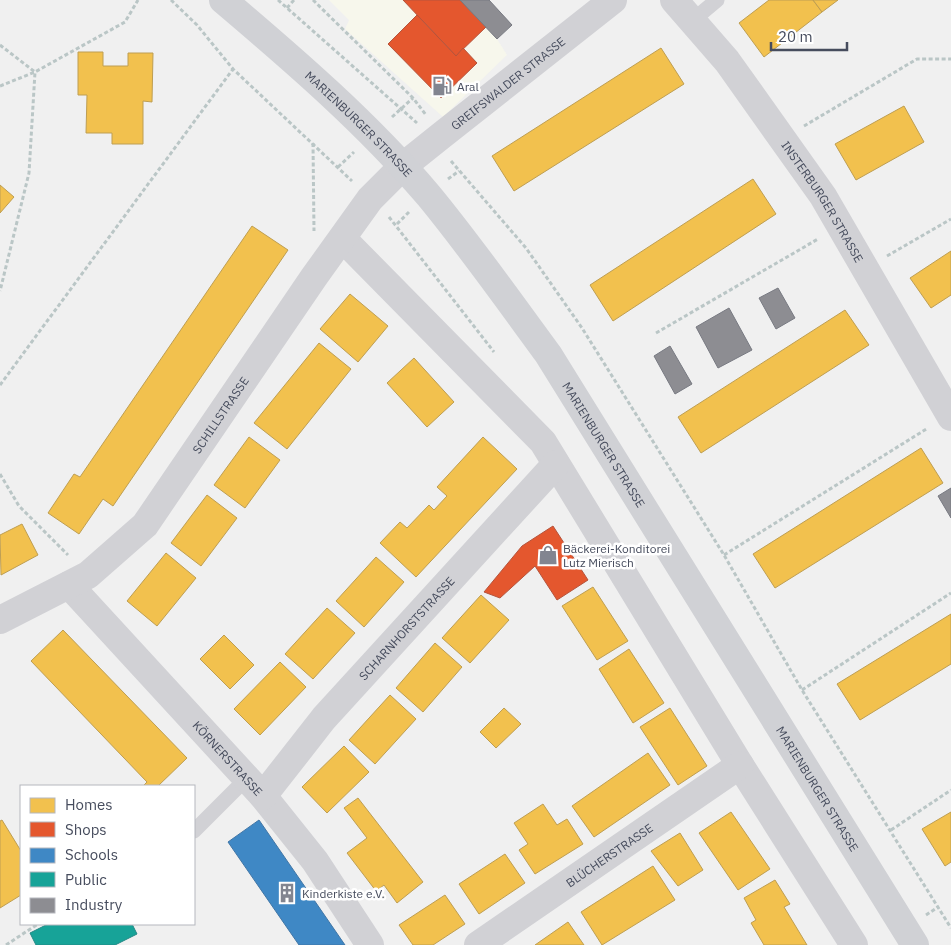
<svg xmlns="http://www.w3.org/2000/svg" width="951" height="945" font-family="'IBM Plex Sans',sans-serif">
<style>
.commercial{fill:#f7f7ec}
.homes{fill:#f2c14e;stroke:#be9e52}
.shops{fill:#e4572e;stroke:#b5543c}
.schools{fill:#3f88c5;stroke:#4176a6}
.public{fill:#17a398;stroke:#258986}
.industry{fill:#8d8d92;stroke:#787a82}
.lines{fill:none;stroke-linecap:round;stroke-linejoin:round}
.path{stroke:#bac6c6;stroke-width:3;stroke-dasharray:4 2.5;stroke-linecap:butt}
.service{stroke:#d1d1d5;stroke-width:15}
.minor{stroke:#d1d1d5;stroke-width:28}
.secondary{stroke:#d0d1d5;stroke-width:28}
.labels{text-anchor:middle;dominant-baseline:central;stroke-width:5;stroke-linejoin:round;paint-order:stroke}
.street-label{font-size:12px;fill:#464c5d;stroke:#fff}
.poi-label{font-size:12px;fill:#464c5d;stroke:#fff;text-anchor:start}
</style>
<rect width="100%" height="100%" fill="#f0f0f0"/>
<path class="commercial" d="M329 0H460L497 39 507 55 443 117 345 29 349 20Z"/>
<g class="homes">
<path d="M769 0H813L822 12 764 57 739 23Z"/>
<path d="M813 0H838L822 12Z"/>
<path d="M661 48 684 84 514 191 492 156Z"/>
<path d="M78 52H103V66H128V53H153L152 102 143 101V144H112V133H86L87 95H78Z"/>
<path d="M904 106 924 142 856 180 835 144Z"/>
<path d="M753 179 776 214 613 321 590 285Z"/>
<path d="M0 185 14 197 0 213Z"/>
<path d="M252 226 288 250 113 506 103 499 79 534 48 513 74 474 80 477Z"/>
<path d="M951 251V295L931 308 910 278Z"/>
<path d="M350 294 388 326 358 362 320 329Z"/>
<path d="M845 310 869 345 701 453 678 417Z"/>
<path d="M319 343 351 369 287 449 254 423Z"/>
<path d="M414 358 454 402 427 427 387 383Z"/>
<path d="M249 437 280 460 245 508 214 485Z"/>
<path d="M483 437 517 469 416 577 380 543 400 522 407 528 429 505 434 510 447 496 437 487Z"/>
<path d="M921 448 943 483 775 588 753 554Z"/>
<path d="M207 495 237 518 201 566 171 543Z"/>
<path d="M22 524 38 555 1 575 0 535Z"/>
<path d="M166 553 196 578 157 626 127 601Z"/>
<path d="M376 557 404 582 364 627 336 601Z"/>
<path d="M593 587 628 641 597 660 562 606Z"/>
<path d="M481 595 509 620 470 663 442 638Z"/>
<path d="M327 608 355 633 313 679 285 654Z"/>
<path d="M951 614V664L860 720 837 684Z"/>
<path d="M63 630 187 758 158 786H143L147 782 31 661Z"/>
<path d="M224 635 254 665 230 689 200 659Z"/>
<path d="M435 643 462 667 423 712 396 688Z"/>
<path d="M629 649 664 703 633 723 599 669Z"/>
<path d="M280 662 306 687 260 735 234 709Z"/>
<path d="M390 695 416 719 375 764 349 740Z"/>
<path d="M504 708 521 724 496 748 480 732Z"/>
<path d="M670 708 707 766 678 785 640 727Z"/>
<path d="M344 746 369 772 327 813 302 787Z"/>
<path d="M648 753 670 785 594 837 572 806Z"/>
<path d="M358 798 423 882 397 903 384 885 376 891 347 853 367 838 344 808Z"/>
<path d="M543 804 557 825 567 819 583 844 535 874 519 850 528 844 514 823Z"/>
<path d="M731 812 770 869 738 890 699 833Z"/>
<path d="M951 812V862L945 866 922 829Z"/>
<path d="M2 820 21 851V895L0 908V821Z"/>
<path d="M680 833 703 870 678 886 651 851Z"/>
<path d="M505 854 525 883 479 914 459 884Z"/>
<path d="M653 866 675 900 602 945 581 912Z"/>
<path d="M775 880 790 904 784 907 807 945H764L751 923 756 920 744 898Z"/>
<path d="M445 895 465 924 433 945H413L399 925Z"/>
<path d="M568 922 584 945H535Z"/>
</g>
<g class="shops">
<path d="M403 0H460L486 27 456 56Z"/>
<path d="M417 15 456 56 463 48 477 63 441 98 388 44Z"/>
<path d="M553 526 588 580 557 600 535 566 500 598 484 592 522 546Z"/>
</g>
<path class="schools" d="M259 820 345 945H299L228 842Z"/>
<path class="public" d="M48 924H132L137 934 115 945H36L30 933Z"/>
<g class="industry">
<path d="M460 0H489L512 25 497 39Z"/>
<path d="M778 288 795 318 776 329 759 298Z"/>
<path d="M729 308 752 350 718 368 696 327Z"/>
<path d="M670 346 692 384 675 394 654 356Z"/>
<path d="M951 488V518L938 496Z"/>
</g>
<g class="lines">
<g class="path">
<path d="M171 0 197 25 233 69 352 181"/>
<path d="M278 0 417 123"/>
<path d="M313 0 413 98 426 115"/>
<path d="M287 8 294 0"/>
<path d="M0 45 35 72 125 22 138 0"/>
<path d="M0 86 35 72 29 173 0 291"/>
<path d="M392 117 413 98"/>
<path d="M804 126 917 59H951"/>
<path d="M313 143 314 231"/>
<path d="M451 161 526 248 582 328 724 555 802 690 951 928"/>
<path d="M338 167 354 152"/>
<path d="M448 179 459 171"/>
<path d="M389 217 494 352"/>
<path d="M397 224 409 212"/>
<path d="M887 256 951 219"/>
<path d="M656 333 818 239"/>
<path d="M0 385 233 69"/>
<path d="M0 474 19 506 68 555"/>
<path d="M724 555 928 428"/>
<path d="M802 690 951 593"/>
<path d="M891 830 951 790"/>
<path d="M926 915 938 907"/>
<path d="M6 945 38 924"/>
</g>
<g class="service">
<path d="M692 21 717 0"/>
<path d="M194 831 246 779"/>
</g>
<g class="minor">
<path id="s1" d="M674 0 727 61 823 196 951 417"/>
<path d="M343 239 543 442 740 765 854 945"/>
<path id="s2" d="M69 585 263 796 315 861 370 945"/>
<path id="s3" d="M0 620 88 575 145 525 314 277 370 199 402 167 442 135 613 0"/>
<path id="s4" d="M263 796 324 718 556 464"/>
<path id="s5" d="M478 945 740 765"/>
</g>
<path class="secondary" id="s6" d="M223 0C295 61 368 124 429 196 471 247 509 301 548 354L915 945"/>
</g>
<defs>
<symbol id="fuel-bare" viewBox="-9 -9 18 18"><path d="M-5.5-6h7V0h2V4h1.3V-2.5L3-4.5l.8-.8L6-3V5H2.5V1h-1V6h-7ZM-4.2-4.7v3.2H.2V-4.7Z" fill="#828590" stroke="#fff" stroke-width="2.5" paint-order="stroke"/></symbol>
<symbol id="shop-bare" viewBox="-9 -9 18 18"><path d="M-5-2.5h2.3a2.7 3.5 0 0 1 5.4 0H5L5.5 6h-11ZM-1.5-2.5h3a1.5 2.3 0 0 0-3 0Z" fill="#828590" stroke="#fff" stroke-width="2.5" paint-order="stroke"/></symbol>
<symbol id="building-bare" viewBox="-9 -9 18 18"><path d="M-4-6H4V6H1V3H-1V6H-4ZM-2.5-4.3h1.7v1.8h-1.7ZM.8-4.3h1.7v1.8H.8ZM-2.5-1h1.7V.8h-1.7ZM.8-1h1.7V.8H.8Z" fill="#828590" stroke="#fff" stroke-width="2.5" paint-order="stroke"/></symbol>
</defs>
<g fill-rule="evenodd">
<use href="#fuel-bare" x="428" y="72" width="28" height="28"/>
<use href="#shop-bare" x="534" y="541" width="28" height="28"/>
<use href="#building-bare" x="273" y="879" width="28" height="28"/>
</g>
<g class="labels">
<g class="street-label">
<text stroke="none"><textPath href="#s3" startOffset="751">GREIFSWALDER STRASSE</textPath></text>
<text stroke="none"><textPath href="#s6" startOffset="184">MARIENBURGER STRASSE</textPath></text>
<text stroke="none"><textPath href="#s1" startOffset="251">INSTERBURGER STRASSE</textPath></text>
<text stroke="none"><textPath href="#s3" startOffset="308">SCHILLSTRASSE</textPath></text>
<text stroke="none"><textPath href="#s6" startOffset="589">MARIENBURGER STRASSE</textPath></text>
<text stroke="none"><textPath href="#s4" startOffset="221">SCHARNHORSTSTRASSE</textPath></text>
<text stroke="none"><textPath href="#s2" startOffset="235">KÖRNERSTRASSE</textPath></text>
<text stroke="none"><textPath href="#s6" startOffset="994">MARIENBURGER STRASSE</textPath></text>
<text stroke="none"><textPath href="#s5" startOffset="159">BLÜCHERSTRASSE</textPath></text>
</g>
<g class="poi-label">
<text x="457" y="86">Aral</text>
<text x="563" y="548">Bäckerei-Konditorei<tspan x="563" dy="14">Lutz Mierisch</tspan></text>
<text x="302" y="893">Kinderkiste e.V.</text>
</g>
</g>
<rect x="20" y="785" width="175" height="140" fill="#ffffff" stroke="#b5b7be"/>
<rect x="30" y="798" width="25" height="15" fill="#f2c14e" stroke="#b5b7be"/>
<text x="65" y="810" font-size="15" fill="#464c5d">Homes</text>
<rect x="30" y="822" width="25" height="15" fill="#e4572e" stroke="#b5b7be"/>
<text x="65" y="835" font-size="15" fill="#464c5d">Shops</text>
<rect x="30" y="848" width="25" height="15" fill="#3f88c5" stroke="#b5b7be"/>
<text x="65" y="860" font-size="15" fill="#464c5d">Schools</text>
<rect x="30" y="872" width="25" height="15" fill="#17a398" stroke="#b5b7be"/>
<text x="65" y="885" font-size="15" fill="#464c5d">Public</text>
<rect x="30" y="898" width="25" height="15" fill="#8d8d92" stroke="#b5b7be"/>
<text x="65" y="910" font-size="15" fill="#464c5d">Industry</text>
<path d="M771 42v8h76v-8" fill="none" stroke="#464c5d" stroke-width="2.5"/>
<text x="778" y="42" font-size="15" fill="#464c5d" stroke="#ffffff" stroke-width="4" paint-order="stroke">20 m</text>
</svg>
